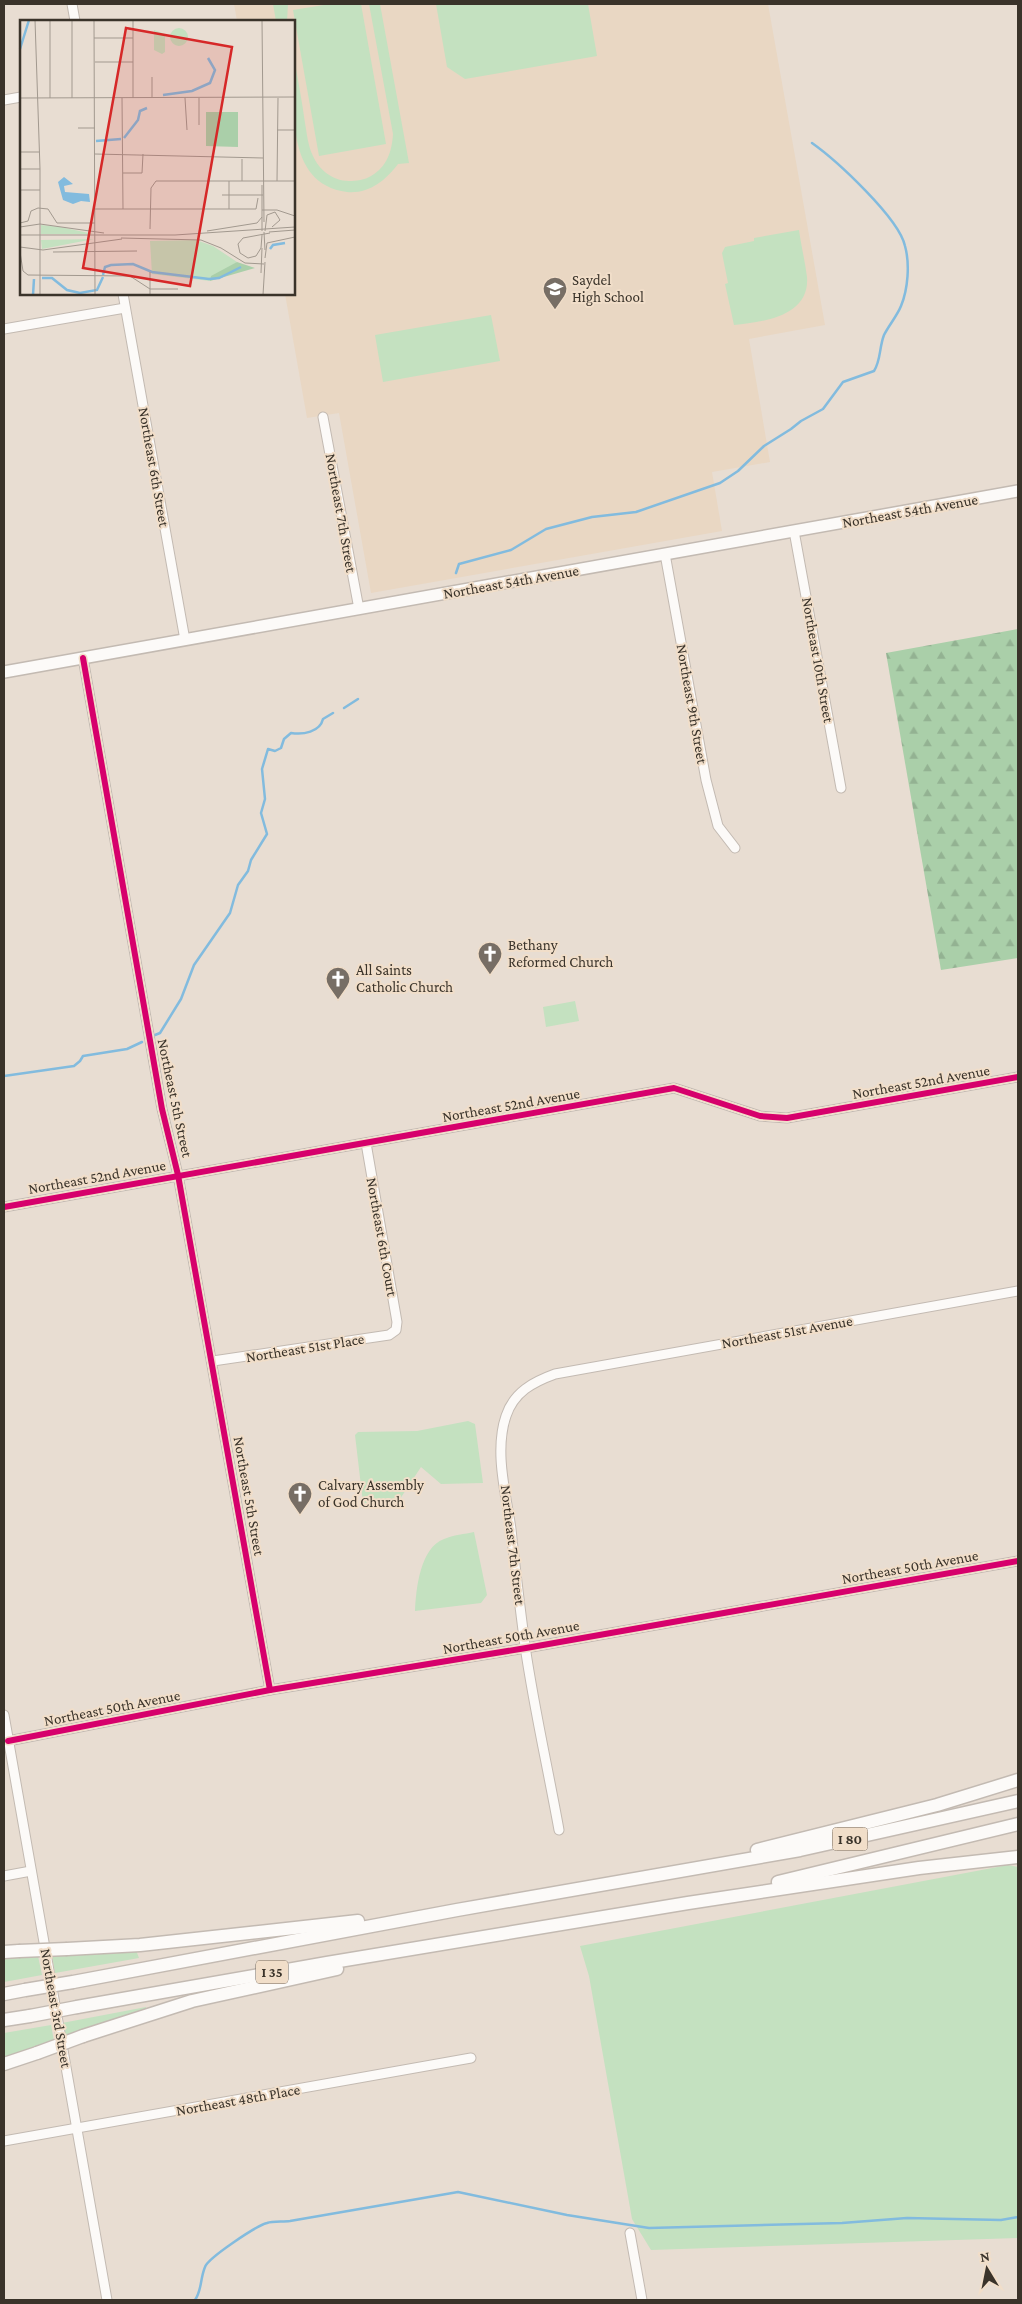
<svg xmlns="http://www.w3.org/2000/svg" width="1022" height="2304" font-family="'Crimson Pro',serif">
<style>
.built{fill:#e9d7c3}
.grass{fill:#c4e1c0}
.forest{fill:url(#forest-firs)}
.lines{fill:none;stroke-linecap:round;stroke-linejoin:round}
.stream{stroke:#82bbde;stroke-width:2.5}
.minor-casing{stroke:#c3bab2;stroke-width:11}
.major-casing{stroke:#c3bab2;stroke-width:14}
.highway-casing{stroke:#c3bab2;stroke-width:15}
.minor{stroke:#fcfaf8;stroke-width:9}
.major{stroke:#fcfaf8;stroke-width:11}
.highway{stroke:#fcfaf8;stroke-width:12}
.highway-bridge-casing{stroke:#c3bab2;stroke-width:15;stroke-linecap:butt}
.highway-bridge{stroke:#fcfaf8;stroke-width:12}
.cycleway-casing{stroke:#f1dec9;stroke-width:9}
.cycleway{stroke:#d6006c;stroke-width:6}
.labels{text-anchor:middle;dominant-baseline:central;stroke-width:4;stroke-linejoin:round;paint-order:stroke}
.shield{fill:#f1dec9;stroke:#71665a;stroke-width:1}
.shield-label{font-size:14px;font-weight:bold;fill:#3a332a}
.poi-label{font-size:15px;fill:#3a332a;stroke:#f1dec9;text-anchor:start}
.street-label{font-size:15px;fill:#3a332a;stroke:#f1dec9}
.inset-river{fill:none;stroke:#82bbde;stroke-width:2.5}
.inset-road{fill:none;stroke:#a2998f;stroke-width:1}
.view{fill:#d62828;fill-opacity:0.15;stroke:#d62828;stroke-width:2.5}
.inset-edge{fill:none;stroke:#3a332a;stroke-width:2.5}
</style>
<defs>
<pattern id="forest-firs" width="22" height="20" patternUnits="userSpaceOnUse" patternTransform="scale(1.25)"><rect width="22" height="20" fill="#aacfa9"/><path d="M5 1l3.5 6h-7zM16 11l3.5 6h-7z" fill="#93b292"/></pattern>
</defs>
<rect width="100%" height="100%" fill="#e8ddd2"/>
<path class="built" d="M234 4H768L825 325 749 339 770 462 712 472 722 531 371 593 339 413 307 418 285 294H294V21H237Z"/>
<g class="grass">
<path d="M273 4H288L287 21H276Z"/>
<path d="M330 4H361L386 144 319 156 293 10Z"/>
<path d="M369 4H380L409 163 398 164C385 181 369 194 347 192 284 184 294 105 294 58 298 80 302 101 305 123 307 134 308 146 313 156 319 170 333 181 349 181 356 181 365 180 371 176 387 167 392 151 393 134Z"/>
<path d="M436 4H588L597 56 465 79 447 67Z"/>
<path d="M799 230C801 245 805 261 807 277 810 317 762 322 734 325L725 284 728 283 722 253 725 247 754 241V238Z"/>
<path d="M491 315 500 361 383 382 375 335Z"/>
<path d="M575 1001 579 1021 546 1027 543 1007Z"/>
<path d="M468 1421 475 1424 483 1483 441 1484 421 1467 398 1502 363 1503 355 1435 358 1432 417 1431Z"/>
<path d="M474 1532 487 1595 481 1603 415 1611C416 1589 420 1548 444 1539 453 1535 465 1534 474 1532Z"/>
<path d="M1008 1865 1018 1867V2238L651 2250 632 2219 589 1976 580 1946Z"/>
<path d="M136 1950 139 1958 55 1973 52 1955Z"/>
<path d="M38 1956 42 1975 4 1982V1957Z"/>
<path d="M146 2007V2010L65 2037 62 2023Z"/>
<path d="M51 2025 54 2041 4 2058V2033Z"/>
</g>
<path class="forest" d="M1018 629V958L941 970 886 653Z"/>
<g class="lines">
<g class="stream">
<path d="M456 573 459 564 511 550 546 529 592 517 636 512 720 483 738 471 764 446 791 429 801 421 823 409 843 382 874 371C881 360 879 348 884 335 889 325 897 316 901 306 908 289 910 264 905 246 899 218 836 160 812 143"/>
<path d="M344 708 358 699"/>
<path d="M155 1035 160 1033 181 999 194 965 230 913 238 885 248 871 251 860 267 834 261 813 265 799 262 769 268 749 275 751 281 748 284 739 291 733C303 735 320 732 323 719L333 713"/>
<path d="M4 1076 74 1066 80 1061 83 1056 127 1049 142 1042"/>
<path d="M195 2300C202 2290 200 2279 205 2267 208 2258 256 2226 267 2223 273 2221 283 2222 290 2221L458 2192 567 2215 649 2228 842 2223 907 2218 1001 2220 1018 2217"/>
</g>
<defs>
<g id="minor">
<path d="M72 4 75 21"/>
<path d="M4 100 21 97"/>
<path d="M123 294 185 640"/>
<path d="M4 329 125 308"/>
<path d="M323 417 359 609"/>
<path d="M794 531 841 788"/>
<path d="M665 554 706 780 718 826 735 848"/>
<path d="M83 658 162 1109 178 1175 270 1690"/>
<path d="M4 1207 674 1088 760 1116 787 1118 1018 1077"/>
<path d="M213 1361 389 1335 396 1330 397 1322 366 1143"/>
<path d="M4 1715 107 2300"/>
<path d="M8 1741 270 1690 526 1648 1018 1561"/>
<path d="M559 1830C548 1769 534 1708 525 1646 520 1607 515 1568 511 1529 506 1494 494 1451 506 1416 514 1392 533 1382 555 1374L1018 1291"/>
<path d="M4 1876 31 1871"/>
<path d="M4 2141 471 2058"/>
<path d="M630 2233 642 2300"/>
</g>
<path id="major" d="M4 672 1018 491"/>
<g id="highway">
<path d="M757 1850 937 1805 1018 1780"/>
<path d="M778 1882 1018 1824"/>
<path d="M67 1949 140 1945 358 1921"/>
<path d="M4 1952 19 1951"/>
<path d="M73 1982 457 1910 800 1850 1018 1801"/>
<path d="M4 1994 25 1990"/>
<path d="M77 2007 327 1963 688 1903 919 1868 1018 1857"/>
<path d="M4 2020 30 2016"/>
<path d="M83 2036 192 2001 337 1969"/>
<path d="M4 2064 37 2053"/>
</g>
</defs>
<use href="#minor" class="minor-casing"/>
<use href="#major" class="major-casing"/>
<use href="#highway" class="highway-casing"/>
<use href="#minor" class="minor"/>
<use href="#major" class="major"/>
<use href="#highway" class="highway"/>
<defs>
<g id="highway-bridge">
<path d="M19 1951 67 1949"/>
<path d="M25 1990 73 1982"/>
<path d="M30 2016 77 2007"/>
<path d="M37 2053 83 2036"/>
</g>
</defs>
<use href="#highway-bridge" class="highway-bridge-casing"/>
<use href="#highway-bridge" class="highway-bridge"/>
<defs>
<g id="cycleway">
<path d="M83 658 162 1109 178 1175 270 1690"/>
<path d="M4 1207 674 1088 760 1116 787 1118 1018 1077"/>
<path d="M8 1741 270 1690 526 1648 1018 1561"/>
</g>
</defs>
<use href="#cycleway" class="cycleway-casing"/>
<use href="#cycleway" class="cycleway"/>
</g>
<defs>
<symbol id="school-pin" viewBox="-11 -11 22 30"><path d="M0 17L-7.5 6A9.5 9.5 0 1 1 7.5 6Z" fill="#776e65" stroke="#f1dec9"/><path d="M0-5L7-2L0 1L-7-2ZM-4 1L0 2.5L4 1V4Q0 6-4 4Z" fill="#fff"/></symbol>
<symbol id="church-pin" viewBox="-11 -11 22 30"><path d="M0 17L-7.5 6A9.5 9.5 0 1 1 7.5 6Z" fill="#776e65" stroke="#f1dec9"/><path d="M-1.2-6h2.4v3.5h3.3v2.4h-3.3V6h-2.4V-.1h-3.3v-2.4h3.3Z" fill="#fff"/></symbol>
</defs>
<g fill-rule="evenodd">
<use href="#school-pin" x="541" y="275" width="28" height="38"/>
<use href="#church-pin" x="476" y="940" width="28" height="38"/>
<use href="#church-pin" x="324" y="965" width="28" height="38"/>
<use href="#church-pin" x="286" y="1480" width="28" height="38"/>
</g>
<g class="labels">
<g class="shield">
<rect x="832.5" y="1827.5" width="35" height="23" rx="4"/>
<rect x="256" y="1960.5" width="32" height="23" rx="4"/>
</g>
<g class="shield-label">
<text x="850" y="1839">I 80</text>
<text x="272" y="1972">I 35</text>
</g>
<g class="poi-label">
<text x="572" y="280">Saydel<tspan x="572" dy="17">High School</tspan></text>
<text x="508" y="945">Bethany<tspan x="508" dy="17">Reformed Church</tspan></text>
<text x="356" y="970">All Saints<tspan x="356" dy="17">Catholic Church</tspan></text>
<text x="318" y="1485">Calvary Assembly<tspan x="318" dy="17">of God Church</tspan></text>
</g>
<g class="street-label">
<text transform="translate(154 467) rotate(80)">Northeast 6th Street</text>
<text transform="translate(910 511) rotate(-10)">Northeast 54th Avenue</text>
<text transform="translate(341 513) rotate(80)">Northeast 7th Street</text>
<text transform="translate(511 582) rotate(-10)">Northeast 54th Avenue</text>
<text transform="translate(818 660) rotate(80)">Northeast 10th Street</text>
<text transform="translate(692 704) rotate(80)">Northeast 9th Street</text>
<text transform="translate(921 1082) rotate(-10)">Northeast 52nd Avenue</text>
<text transform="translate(175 1098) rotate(78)">Northeast 5th Street</text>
<text transform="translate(511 1105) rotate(-10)">Northeast 52nd Avenue</text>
<text transform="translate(97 1177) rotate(-10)">Northeast 52nd Avenue</text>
<text transform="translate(382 1237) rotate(80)">Northeast 6th Court</text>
<text transform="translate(787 1332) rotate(-10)">Northeast 51st Avenue</text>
<text transform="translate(305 1348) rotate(-9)">Northeast 51st Place</text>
<text transform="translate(249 1496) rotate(80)">Northeast 5th Street</text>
<text transform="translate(513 1545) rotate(83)">Northeast 7th Street</text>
<text transform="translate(910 1567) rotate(-10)">Northeast 50th Avenue</text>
<text transform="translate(511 1637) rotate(-10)">Northeast 50th Avenue</text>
<text transform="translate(112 1708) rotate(-11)">Northeast 50th Avenue</text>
<text transform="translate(56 2008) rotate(80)">Northeast 3rd Street</text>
<text transform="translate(238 2100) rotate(-10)">Northeast 48th Place</text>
</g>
</g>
<g transform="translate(20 20)">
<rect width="275" height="275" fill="#e8ddd2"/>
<path d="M150 17a9 9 0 1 1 18 0a9 9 0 1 1-18 0ZM134 10 145 14V32L142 34 134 30ZM21 205 40 207 74 214H21ZM74 219 22 229 21 220ZM176 220 193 226 217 242 190 261 132 254 130 221Z" fill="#c4e1c0"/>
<path d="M186 92H218V127L186 126ZM217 242 235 248 190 261 191 256Z" fill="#aacfa9"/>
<path d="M44 157 53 164 44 166 45 172 69 174 70 182 61 181 53 184 43 180 38 162Z" fill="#82bbde"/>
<path class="inset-river" d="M0 29 9 0M143 75 172 71 190 63 195 50 188 38M104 118 118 100 120 91 127 88M76 121 101 119M250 229 253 225 265 223M83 255 85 247 91 245 113 244 132 252 189 259 199 258 221 247M22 258H32L47 270 60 273 77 270 83 257M13 275 14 259"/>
<path class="inset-road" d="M15 0 20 149V275M30 0V78M74 0 75 275M113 0V78M242 0 244 202M74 18H113M75 42H113M132 57V78M0 78 275 77M52 78V0M102 78 103 189M165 78 167 110M179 78V105M58 108H75M257 110H275M0 132H20M75 134 243 138M222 139V161M0 149H20M103 153H122L123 134M257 161 258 78M242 165V211M0 170H20M202 175H243M75 189H236L238 178M209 189V161M242 190H257L275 196M0 203 8 201 11 191 18 188 28 189 37 203H75M0 207 20 204 84 213M130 209 131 168 136 161H275M187 211 237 203 242 197M245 211 247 195 255 192 260 200 252 207M244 212 245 230M249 212 275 210M0 215H155L275 207M242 215 241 228 236 236 228 238 220 233 218 224 223 218 250 213M101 218 181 220 201 228 225 243 244 244M0 227 23 230 102 219M0 232 3 251 8 255 110 256 130 269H158M33 232 117 231M245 238 247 223 275 217M241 253 242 228M130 275V252M243 275 245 242"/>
<path class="view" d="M106 8 212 27 170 266 63 248Z"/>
<rect width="275" height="275" class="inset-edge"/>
</g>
<rect width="1022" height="2304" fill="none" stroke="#3a332a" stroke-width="10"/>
<g transform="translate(987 2269) rotate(350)" stroke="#f1dec9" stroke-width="4" paint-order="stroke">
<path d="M0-4L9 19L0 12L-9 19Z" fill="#3a332a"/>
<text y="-8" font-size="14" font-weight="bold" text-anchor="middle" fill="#3a332a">N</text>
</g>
</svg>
